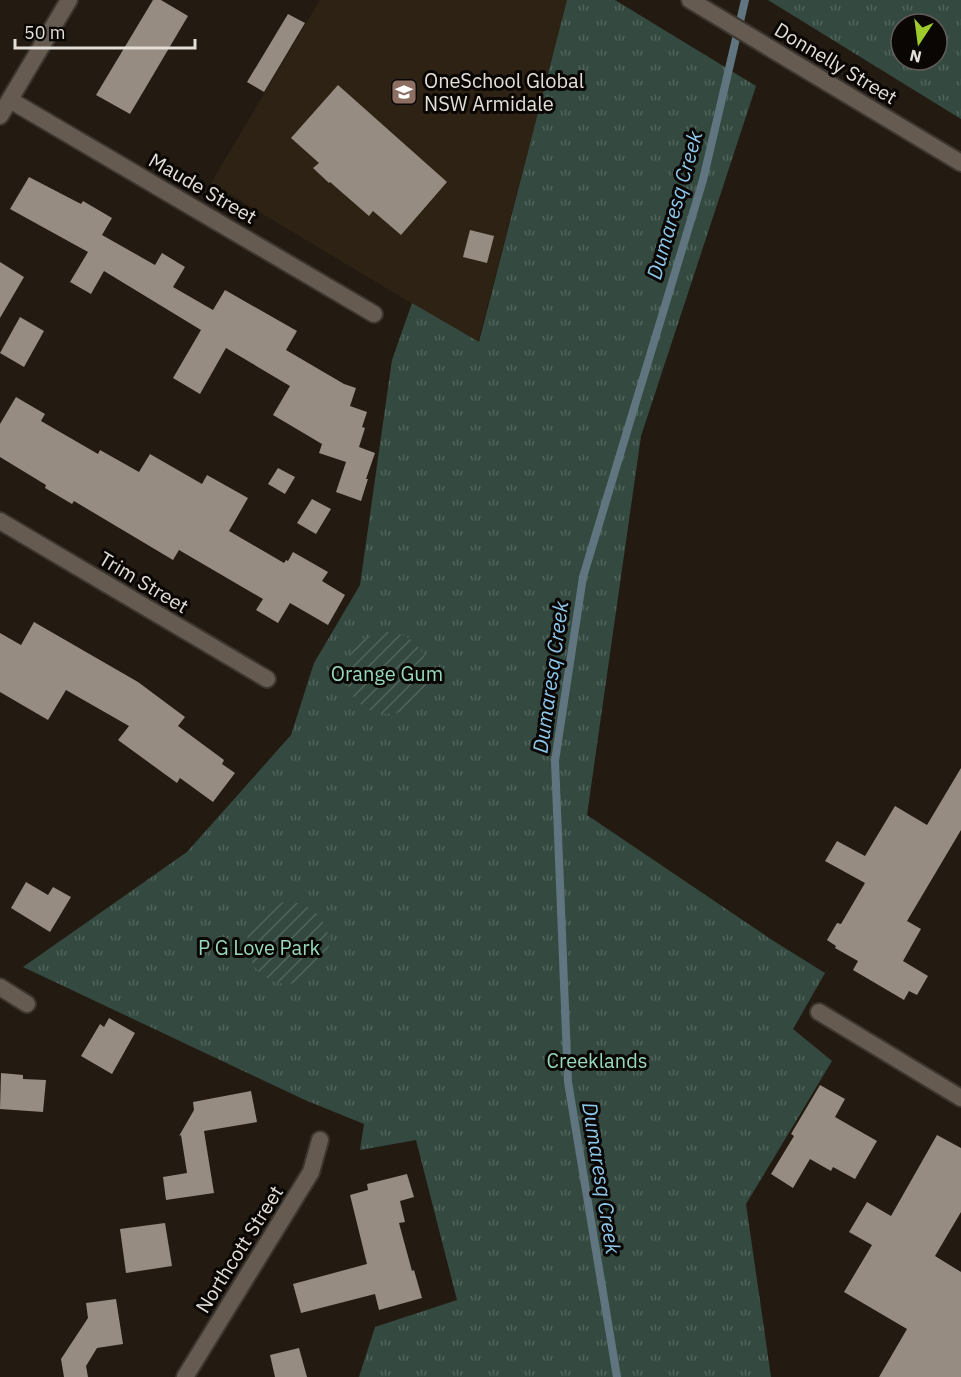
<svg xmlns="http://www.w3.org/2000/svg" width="961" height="1377" font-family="'IBM Plex Sans',sans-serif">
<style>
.built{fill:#2e2214}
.park{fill:url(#park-tufts);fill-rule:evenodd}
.garden{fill:url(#garden-furrows)}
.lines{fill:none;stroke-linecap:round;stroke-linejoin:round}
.stream{stroke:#617580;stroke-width:8}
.building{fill:#978c81}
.minor-casing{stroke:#3c3630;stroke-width:20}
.tertiary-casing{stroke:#3c3630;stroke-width:20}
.minor{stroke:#655b51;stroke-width:16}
.tertiary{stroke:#655b51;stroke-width:16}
.labels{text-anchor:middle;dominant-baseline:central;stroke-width:6;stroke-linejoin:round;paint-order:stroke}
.street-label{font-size:20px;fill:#e4ded8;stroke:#090604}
.poi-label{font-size:20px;fill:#e4ded8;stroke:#090604;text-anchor:start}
.park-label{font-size:20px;fill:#97d9bc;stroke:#090604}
.water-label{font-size:21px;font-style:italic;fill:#8dc7eb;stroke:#090604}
</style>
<defs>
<pattern id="park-tufts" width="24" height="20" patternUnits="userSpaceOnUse" patternTransform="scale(1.5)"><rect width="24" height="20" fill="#344a40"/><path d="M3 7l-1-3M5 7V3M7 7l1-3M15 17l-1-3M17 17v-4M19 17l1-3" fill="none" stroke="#51645b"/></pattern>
<pattern id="garden-furrows" width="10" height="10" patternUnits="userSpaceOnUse" patternTransform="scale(1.5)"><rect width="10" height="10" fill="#344a40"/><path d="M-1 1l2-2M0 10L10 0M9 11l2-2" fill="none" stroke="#51645b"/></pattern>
</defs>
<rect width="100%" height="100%" fill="#231b12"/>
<path class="built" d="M320 0H567L478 343 211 183Z"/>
<g class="park">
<path d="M567 0H615L756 86 641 436 587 815 772 940 825 973 793 1029 832 1061 746 1204 771 1377H359L375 1327 457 1300 416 1140 360 1150 364 1124 305 1100 23 967 187 852 291 735 314 663 360 585 392 360 412 303 479 342Z"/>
<path d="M768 0H961V119ZM901 24H937V60H901Z"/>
</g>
<g class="garden">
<circle cx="387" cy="673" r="41"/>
<circle cx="288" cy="943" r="41"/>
</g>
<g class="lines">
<path class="stream" d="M617 1377 568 1082 555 761 583 577 703 180 745 0"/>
</g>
<g class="building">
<path d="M153 0H161L188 16 130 114 96 95Z"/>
<path d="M288 14 305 23 264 92 247 82Z"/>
<path d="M338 85 447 182 401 235 373 211 369 216 330 182 329 183 313 168 319 163 291 138Z"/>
<path d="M29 177 81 204 83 201 112 218 102 235 155 265 162 253 185 267 173 287 213 310 225 290 297 331 286 350 344 384 356 388 350 406 367 412 362 427 365 428 359 447 375 453 366 479H368L361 501 336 492 346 462 319 453 322 444 273 415 290 386 226 348 200 394 173 378 201 330 104 271 91 294 70 282 88 252 10 209Z"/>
<path d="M470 230 494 236 487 263 463 257Z"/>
<path d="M0 262 24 277 0 318Z"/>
<path d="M20 317 44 331 24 367 0 353Z"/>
<path d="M16 397 45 414 41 421 98 454 100 450 139 472 150 454 202 484 207 475 248 498 229 531 284 563 286 560 288 561 293 552 328 572 322 581 345 595 328 625 290 603 278 623 256 610 263 599 179 550 173 560 74 501 72 504 45 488 46 485 0 457V424Z"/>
<path d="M278 468 295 477 285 494 268 484Z"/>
<path d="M312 499 331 509 316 534 297 523Z"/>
<path d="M34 622 138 682 185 717 178 726 224 760 222 764 235 773 213 802 180 778 177 783 118 740 129 726 66 690 48 720 0 692V633L21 645Z"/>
<path d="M961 768V830L907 921 921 929 903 961 928 976 917 995 909 991 904 1000 853 970 858 961 835 948 836 946 827 940 837 923 841 924 865 883 825 861 837 841 865 856 895 806 927 825Z"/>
<path d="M26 882 48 895 53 887 71 897 50 932 11 908Z"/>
<path d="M109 1018 135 1033 112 1074 81 1056 100 1024 104 1027Z"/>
<path d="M1 1073 23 1075V1079L46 1080 43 1112 0 1109Z"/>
<path d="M820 1085 845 1099 835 1117 877 1141 855 1179 833 1167 831 1171 810 1159 793 1188 771 1174 794 1136 791 1134Z"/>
<path d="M251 1091 257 1122 204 1131 214 1193 166 1200 163 1177 187 1173 181 1135 179 1136 194 1110 193 1102Z"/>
<path d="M937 1135 961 1148V1212L935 1256 961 1272V1377H879L907 1329 844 1292 872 1245 849 1232 867 1202 891 1216Z"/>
<path d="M407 1174 414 1197 400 1201 405 1222 399 1223 412 1271 414 1270 422 1298 379 1310 375 1294 301 1313 293 1284 367 1264 350 1195 368 1190 367 1184Z"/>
<path d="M165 1223 172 1266 126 1273 120 1229Z"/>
<path d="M116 1299 123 1344 97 1348 86 1366 88 1377H64L61 1359 88 1318 86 1303Z"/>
<path d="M299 1348 307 1377H275L270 1355Z"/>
</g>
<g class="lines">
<defs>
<g id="minor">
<path d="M10 100 374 314"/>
<path d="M0 116 69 0"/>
<path d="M0 521 267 679"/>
<path d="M0 987 27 1004"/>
<path d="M819 1012 961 1098"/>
<path d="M185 1377 311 1172 320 1140"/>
</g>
<path id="tertiary" d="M690 0 961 163"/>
</defs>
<use href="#minor" class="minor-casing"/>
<use href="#tertiary" class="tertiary-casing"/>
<use href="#minor" class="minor"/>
<use href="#tertiary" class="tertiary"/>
</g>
<defs>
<symbol id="school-square" viewBox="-11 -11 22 22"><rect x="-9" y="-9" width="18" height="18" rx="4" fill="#8d6e63" stroke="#090604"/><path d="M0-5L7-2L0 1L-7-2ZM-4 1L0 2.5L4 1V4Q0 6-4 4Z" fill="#fff"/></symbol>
</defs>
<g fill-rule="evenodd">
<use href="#school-square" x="389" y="77" width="30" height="30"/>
</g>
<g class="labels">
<g class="street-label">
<text transform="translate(836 63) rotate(31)">Donnelly Street</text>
<text transform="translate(203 188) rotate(30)">Maude Street</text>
<text transform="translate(144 582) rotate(31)">Trim Street</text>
<text transform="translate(239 1249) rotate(-58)">Northcott Street</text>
</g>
<g class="poi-label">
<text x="424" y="80">OneSchool Global<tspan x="424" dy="23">NSW Armidale</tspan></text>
</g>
<g class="park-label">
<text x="387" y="673">Orange Gum</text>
<text x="259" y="947">P G Love Park</text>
<text x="597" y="1060">Creeklands</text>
</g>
<g class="water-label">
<text transform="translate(674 205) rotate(-74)">Dumaresq Creek</text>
<text transform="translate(550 677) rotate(-82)">Dumaresq Creek</text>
<text transform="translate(602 1178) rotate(81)">Dumaresq Creek</text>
</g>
</g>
<g transform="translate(919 42) rotate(193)"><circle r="28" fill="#090604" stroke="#615c59" stroke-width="1.5"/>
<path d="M0-4.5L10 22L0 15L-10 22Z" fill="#9fca2d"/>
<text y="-9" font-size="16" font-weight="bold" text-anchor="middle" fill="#e4ded8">N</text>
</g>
<path d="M15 39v9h180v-9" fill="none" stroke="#e4ded8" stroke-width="3"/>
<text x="24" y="39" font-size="18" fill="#e4ded8" stroke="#090604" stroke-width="4.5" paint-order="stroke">50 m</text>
</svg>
